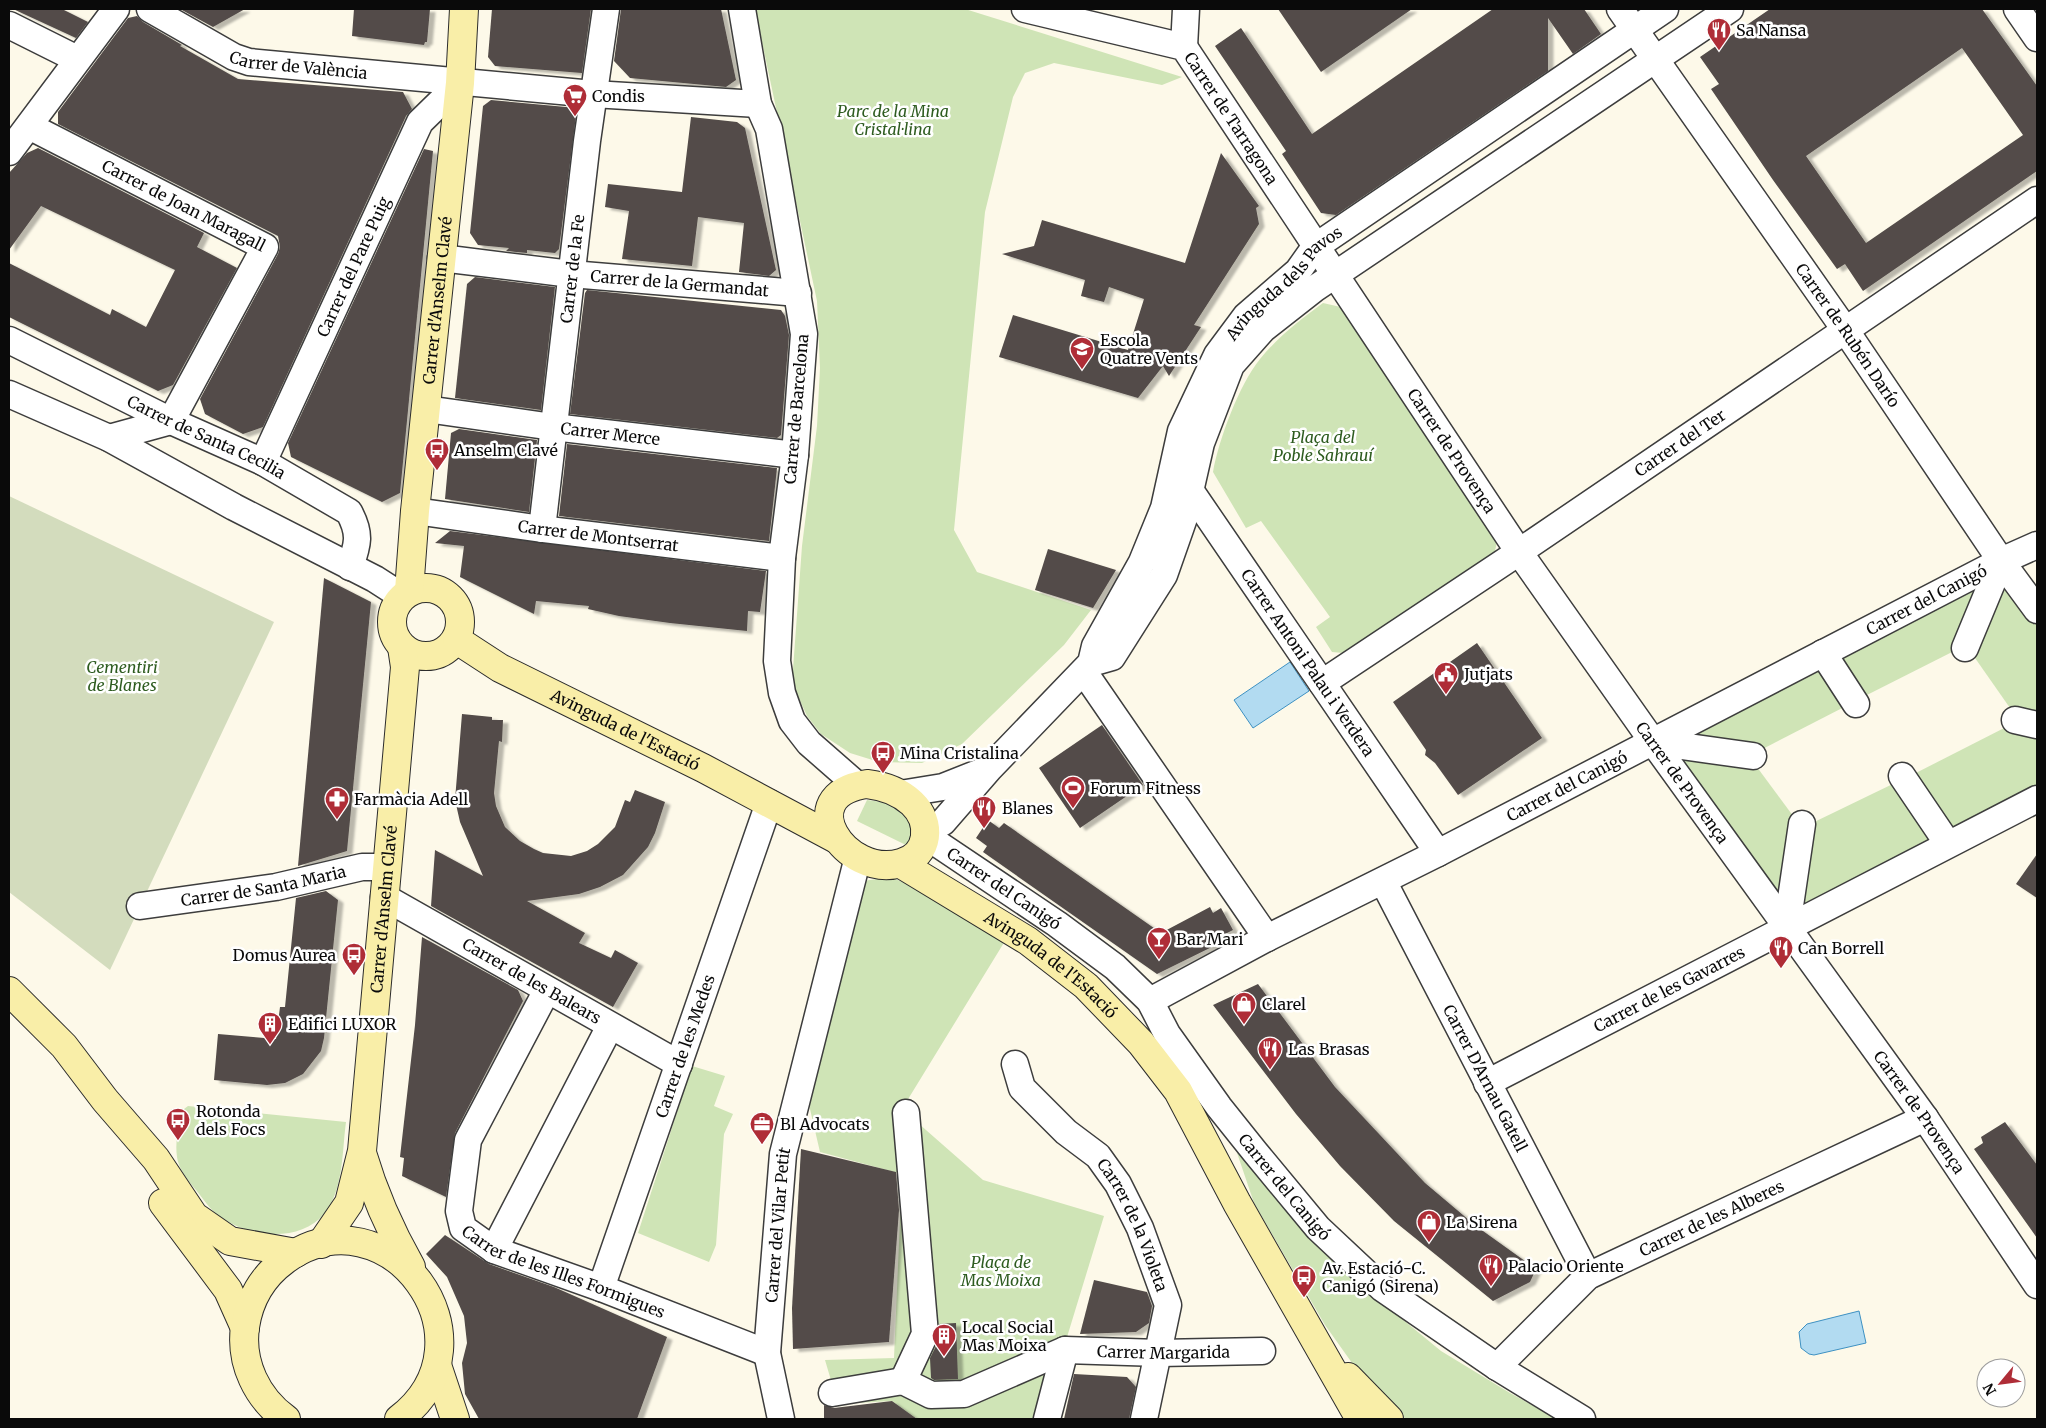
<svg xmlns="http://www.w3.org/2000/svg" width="2046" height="1428" font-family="Merriweather,serif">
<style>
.green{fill:#cfe4b6}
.cemetery{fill:#d3dcbd}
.water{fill:#b2dbf1;stroke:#3e91c2}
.building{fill:#524b48;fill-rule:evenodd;filter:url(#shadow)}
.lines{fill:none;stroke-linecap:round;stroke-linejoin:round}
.street-casing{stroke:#3d3d3d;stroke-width:29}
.secondary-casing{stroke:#2c2c2c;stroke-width:30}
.street{stroke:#fff;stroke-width:26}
.secondary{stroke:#f9eea8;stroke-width:28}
.labels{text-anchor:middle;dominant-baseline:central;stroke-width:5;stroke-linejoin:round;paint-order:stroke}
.poi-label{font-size:16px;fill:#0a0a0a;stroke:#fff;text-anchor:start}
.street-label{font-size:16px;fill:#0a0a0a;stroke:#fff}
.park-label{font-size:16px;font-style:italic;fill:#2e5c20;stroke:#fff}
</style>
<defs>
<filter id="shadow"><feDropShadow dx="5.5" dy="3" stdDeviation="1" flood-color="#0004"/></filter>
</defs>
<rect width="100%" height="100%" fill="#fdf9e9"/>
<g class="green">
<path d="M755 9H965L1182 77 1162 85 1054 63 1025 73 1013 97 985 212 954 530 977 572 1091 610 1064 645 962 744 922 763 879 762 850 753 821 734 807 716 792 683 802 546 817 426 820 368 817 301Z"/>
<path d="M1323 303 1345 308 1499 533 1492 564 1355 654 1332 652 1316 627 1330 617 1261 521 1246 528 1213 472C1219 439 1239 385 1260 359 1278 337 1300 320 1323 303Z"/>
<path d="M2002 571 2037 618V722L2017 718 1968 648Z"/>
<path d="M1993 572 1964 646 1857 700 1827 653Z"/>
<path d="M1822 656 1852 703 1753 754 1661 739Z"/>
<path d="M2014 723 2037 729V797L1950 840 1908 777Z"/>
<path d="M1659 745 1751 759 1799 824 1785 921Z"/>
<path d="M1901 780 1944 843 1793 918 1806 826Z"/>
<path d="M867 800 897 804 914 822 910 847 857 821Z"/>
<path d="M891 877 943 900 1005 941 902 1109 983 1180 1104 1216 1042 1419H917L892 1401 838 1404 825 1360 894 1358 902 1174 820 1152 806 1092 863 881Z"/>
<path d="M692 1066 725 1076 714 1106 733 1114 724 1134 716 1245 709 1262 638 1233Z"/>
<path d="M188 1106 346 1122C342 1150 344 1190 324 1214 298 1245 241 1237 213 1211 207 1205 202 1197 196 1190 189 1182 178 1168 177 1157 175 1144 178 1126 180 1112Z"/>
<path d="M1233 1141 1373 1295 1441 1351 1510 1393 1557 1419H1406L1372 1391 1325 1325 1254 1203Z"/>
</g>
<path class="cemetery" d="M9 496 274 622 110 970 9 892Z"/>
<g class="water">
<path d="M1290 662 1309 691 1253 728 1234 700Z"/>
<path d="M1859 1311 1866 1343 1814 1355 1809 1354 1801 1348 1799 1332 1807 1324Z"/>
</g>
<g class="building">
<path d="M13 9H62L88 22 76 38Z"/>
<path d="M180 9H245L213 27Z"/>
<path d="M354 9H430L427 42H425L424 45 352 36Z"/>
<path d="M492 9H591L582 73 495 66 488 57Z"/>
<path d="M621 9H721L736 80 726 87 630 78 614 61Z"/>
<path d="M1278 9H1412L1321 72Z"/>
<path d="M1493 9H1584L1601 34 1573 54 1548 18V71L1336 215 1321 213 1282 154 1286 151 1215 46 1241 28 1312 134Z"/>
<path d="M1770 9H1982L2037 86V171L1863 291 1845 264 1837 269 1773 180 1711 89 1719 84 1700 57ZM1962 48 2023 135 1866 243 1806 156Z"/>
<path d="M137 16 143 22 182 45 180 46 238 79 403 92 412 109 406 116 263 427 243 434 205 414 200 399 278 254 280 247 278 236 58 124V112L128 18Z"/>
<path d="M491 100 577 108 559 249 555 253 527 250V253L506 251 509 248 478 245 470 233 483 106Z"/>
<path d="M691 117 737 122 745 128 776 270 769 276 739 272 744 223 698 217 692 266 622 259 629 211 605 207 608 184 682 192Z"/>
<path d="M38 148 204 233 197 247 237 268 173 385 158 391 9 317V263L110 315 112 309 146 327 175 270 41 206 9 250V173L27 153Z"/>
<path d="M424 149 433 151 400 493 382 502 291 457 288 443Z"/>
<path d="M1221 153 1259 206 1256 208 1259 224 1194 325 1201 327 1169 376 1163 366 1138 398 999 357 1013 315 1128 350 1144 299 1109 287 1104 302 1081 296 1085 280 1002 254 1034 246 1042 220 1185 263Z"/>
<path d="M475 277 555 287 541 410 455 398 467 284Z"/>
<path d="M587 290 781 310 785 316 789 335 781 435 777 438 570 414 585 293Z"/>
<path d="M459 429 537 440 529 512 445 499 451 433Z"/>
<path d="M567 444 777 468 769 541 559 516Z"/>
<path d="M450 531 766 571 760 612 748 611 747 631 670 623 619 616 588 609 589 606 536 601 534 614 460 577 464 546 435 543Z"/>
<path d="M1048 549 1116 570 1093 608 1035 590Z"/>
<path d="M324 578 371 602 347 851 298 866Z"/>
<path d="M1477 643 1542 738 1458 795 1435 763 1425 755 1426 750 1393 702Z"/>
<path d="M462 714 492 717V720H503L502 742 499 741 494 793 496 806 505 827 520 841 534 849 543 853 571 856 587 851 598 844 615 827 625 800 630 802 635 790 665 802 655 833 648 847 623 875 600 887 579 894 527 901 585 933 579 943 611 958 615 950 638 963 613 1007 431 906 435 850 483 876 460 822 455 800Z"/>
<path d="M1102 725 1143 785 1080 828 1039 768Z"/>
<path d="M988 820 999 828 1004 823 1161 933 1210 907 1213 913 1221 908 1233 930 1221 936 1224 941 1157 974 983 852 987 846 976 838Z"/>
<path d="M2037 854V898L2016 884Z"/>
<path d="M326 891 338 900 324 1038 321 1051 303 1074 285 1083 267 1085 214 1080 218 1034 276 1039 280 1007H285L296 898Z"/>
<path d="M422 937 518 990 523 1001 455 1133 446 1197 402 1176 404 1158 400 1157 415 1025Z"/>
<path d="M1258 984 1335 1087 1425 1183 1476 1226 1536 1269 1530 1282 1493 1301 1394 1221 1340 1166 1296 1114 1213 1005Z"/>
<path d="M2005 1122 2037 1165V1238L1974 1149 1983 1143 1981 1137Z"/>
<path d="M801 1149 896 1172 899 1210 889 1342 793 1349 792 1308Z"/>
<path d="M445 1235 489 1264 554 1287 667 1337 637 1419H479L465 1394 462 1363 467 1343 464 1316 447 1277 426 1254Z"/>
<path d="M1094 1280 1147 1292 1152 1306 1149 1323 1136 1332 1080 1334Z"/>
<path d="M956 1323 958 1379 934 1380 931 1378 930 1358 939 1340V1324Z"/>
<path d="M1074 1374 1127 1377 1136 1387 1129 1419H1064Z"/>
<path d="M892 1401 917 1419H824V1405L834 1408Z"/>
</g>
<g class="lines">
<defs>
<g id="street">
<path id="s1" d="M150 9 234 57 249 62 593 94 758 104"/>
<path d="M742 9 758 104 769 129 804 334 795 455 782 558 777 661 782 693 792 721 809 743 857 785"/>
<path id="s2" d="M1025 9 1184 47 1519 552 1653 742 1925 1118 2037 1285"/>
<path id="s3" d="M1620 9 1846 331 2001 561 2037 610"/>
<path d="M2017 9 2037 38"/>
<path d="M9 25 77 59"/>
<path d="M1184 47 1186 9"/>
<path id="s4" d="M29 126 265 247 171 421 109 438"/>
<path d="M9 152 116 9"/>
<path id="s5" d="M441 258 571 274 798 293"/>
<path id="s6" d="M9 340 171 421 263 462 349 512C361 534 358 544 350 567"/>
<path d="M9 394 109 438 234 507 375 579 403 597"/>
<path id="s7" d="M426 409 553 427 795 455"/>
<path id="s8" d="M263 462 420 122 460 83"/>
<path id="s9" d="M1182 484 1190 490 1438 853"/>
<path id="s10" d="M415 511 542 529 782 558"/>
<path id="s11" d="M542 529 587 141 606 9"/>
<path d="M1965 648 2001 561"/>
<path d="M1823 653 1856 704"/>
<path d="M1091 663 1112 657 1164 575 1184 518 1201 443 1231 365 1263 329 1314 289 1730 9"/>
<path d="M1084 672 1267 938"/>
<path id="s12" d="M1322 683 1519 552 2037 200"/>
<path d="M2015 720 2037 725"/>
<path d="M1653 742 1753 756"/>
<path d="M1902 776 1948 844"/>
<path d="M900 794 943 787 986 770"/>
<path id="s13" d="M926 832 943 822 989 769 1091 663 1095 646 1142 562 1164 508 1181 431 1217 355 1246 316 1298 271 1315 247 1665 9"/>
<path id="s14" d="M926 836 1057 924 1115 967 1150 1001 1167 1034 1219 1107 1255 1152 1318 1228 1382 1288 1497 1367 1582 1419"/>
<path id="s15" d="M1383 881 1588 1276"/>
<path id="s16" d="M384 897 679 1064"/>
<path id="s17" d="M140 906 276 887 362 867H386"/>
<path d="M1787 926 1802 824"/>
<path id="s18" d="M547 990 468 1140 459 1211 463 1228 494 1250 601 1288 767 1353"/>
<path id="s19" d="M1150 1001 1267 938 1438 853 2001 561 2037 545"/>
<path id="s20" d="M1015 1064 1022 1088 1066 1132 1098 1156 1118 1184 1140 1228 1168 1305 1144 1419"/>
<path id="s21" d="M1487 1083 2037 799"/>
<path d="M494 1250 610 1026"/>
<path id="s22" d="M601 1288 769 803"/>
<path id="s23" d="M1497 1367 1588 1276 1925 1118"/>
<path d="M903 1381 925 1334 906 1113"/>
<path id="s24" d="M832 1393 903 1381 931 1395 964 1394 1065 1350 1159 1353 1262 1351"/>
<path id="s25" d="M781 1419 767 1353 783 1154 858 857"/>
<path d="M1047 1419 1065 1350"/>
</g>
<g id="secondary">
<circle cx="426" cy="622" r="34"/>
<path id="s26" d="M409 591 415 511 460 83 464 9"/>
<path id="s27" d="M457 640 500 668 703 768 836 839"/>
<path d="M867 784C885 786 899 791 912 803 932 822 930 855 901 863 845 879 790 795 867 784Z"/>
<path id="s28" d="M901 864 1028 941 1086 986 1141 1043 1178 1091 1237 1203 1360 1419"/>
<path d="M9 991 64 1046 105 1100 156 1159 194 1216 230 1241 296 1253"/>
<path d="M362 1153C374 1194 390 1230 411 1267"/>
<path d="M163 1203 228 1290 245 1328"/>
<path id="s29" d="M321 1244 349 1203 362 1151 405 667 402 647"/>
<path d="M437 1365 455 1419"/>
<path d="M1348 1377 1389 1419"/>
<path d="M286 1419C257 1398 240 1363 245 1327 249 1300 263 1276 285 1260 387 1186 502 1340 399 1419"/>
</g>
</defs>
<use href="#street" class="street-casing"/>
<use href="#secondary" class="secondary-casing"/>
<use href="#street" class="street"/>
<use href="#secondary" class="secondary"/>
</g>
<defs>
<symbol id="restaurant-pin" viewBox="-11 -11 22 30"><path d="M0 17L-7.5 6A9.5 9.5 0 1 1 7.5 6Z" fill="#af2d37" stroke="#fff"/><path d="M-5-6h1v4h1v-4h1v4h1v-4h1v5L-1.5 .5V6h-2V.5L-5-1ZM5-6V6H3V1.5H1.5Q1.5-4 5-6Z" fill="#fff"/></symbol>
<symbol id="supermarket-pin" viewBox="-11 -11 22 30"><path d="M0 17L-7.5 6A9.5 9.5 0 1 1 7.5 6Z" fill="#af2d37" stroke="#fff"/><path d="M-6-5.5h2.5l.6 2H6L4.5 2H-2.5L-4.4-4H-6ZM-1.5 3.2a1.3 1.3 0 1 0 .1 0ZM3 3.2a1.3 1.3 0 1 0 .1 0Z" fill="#fff"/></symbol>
<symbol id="school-pin" viewBox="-11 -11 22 30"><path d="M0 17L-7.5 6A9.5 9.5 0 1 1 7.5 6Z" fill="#af2d37" stroke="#fff"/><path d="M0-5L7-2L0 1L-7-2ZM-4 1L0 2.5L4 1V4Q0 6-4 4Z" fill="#fff"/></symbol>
<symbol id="bus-pin" viewBox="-11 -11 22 30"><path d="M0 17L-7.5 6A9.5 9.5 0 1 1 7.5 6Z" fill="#af2d37" stroke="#fff"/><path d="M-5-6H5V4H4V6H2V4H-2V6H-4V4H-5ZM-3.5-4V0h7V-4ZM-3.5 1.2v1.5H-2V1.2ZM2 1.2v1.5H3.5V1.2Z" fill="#fff"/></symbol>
<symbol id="civic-pin" viewBox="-11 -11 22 30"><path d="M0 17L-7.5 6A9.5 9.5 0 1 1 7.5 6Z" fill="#af2d37" stroke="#fff"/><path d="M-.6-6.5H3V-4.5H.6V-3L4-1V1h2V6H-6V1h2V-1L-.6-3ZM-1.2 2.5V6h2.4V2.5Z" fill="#fff"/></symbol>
<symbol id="stadium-pin" viewBox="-11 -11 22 30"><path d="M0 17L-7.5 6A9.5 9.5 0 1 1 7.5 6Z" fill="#af2d37" stroke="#fff"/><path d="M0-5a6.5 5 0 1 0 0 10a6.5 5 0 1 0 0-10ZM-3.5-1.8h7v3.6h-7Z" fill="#fff"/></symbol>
<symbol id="pharmacy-pin" viewBox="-11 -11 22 30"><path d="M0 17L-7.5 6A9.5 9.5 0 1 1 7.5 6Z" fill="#af2d37" stroke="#fff"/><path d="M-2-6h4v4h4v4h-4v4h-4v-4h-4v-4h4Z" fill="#fff"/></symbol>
<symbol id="bar-pin" viewBox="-11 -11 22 30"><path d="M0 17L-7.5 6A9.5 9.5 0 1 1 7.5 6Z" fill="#af2d37" stroke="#fff"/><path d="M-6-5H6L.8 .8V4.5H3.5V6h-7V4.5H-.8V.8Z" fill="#fff"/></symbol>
<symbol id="shop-pin" viewBox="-11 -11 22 30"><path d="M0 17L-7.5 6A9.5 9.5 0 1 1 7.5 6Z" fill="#af2d37" stroke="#fff"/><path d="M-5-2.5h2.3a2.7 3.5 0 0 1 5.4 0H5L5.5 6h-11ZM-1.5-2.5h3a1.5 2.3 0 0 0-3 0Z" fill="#fff"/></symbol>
<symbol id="building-pin" viewBox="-11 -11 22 30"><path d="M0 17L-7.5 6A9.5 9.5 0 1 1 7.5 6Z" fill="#af2d37" stroke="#fff"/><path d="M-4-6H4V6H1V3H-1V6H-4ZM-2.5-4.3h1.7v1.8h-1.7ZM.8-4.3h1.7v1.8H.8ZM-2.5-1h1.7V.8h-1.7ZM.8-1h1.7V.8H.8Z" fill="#fff"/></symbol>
<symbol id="office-pin" viewBox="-11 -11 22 30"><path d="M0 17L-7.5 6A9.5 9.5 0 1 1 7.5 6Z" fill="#af2d37" stroke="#fff"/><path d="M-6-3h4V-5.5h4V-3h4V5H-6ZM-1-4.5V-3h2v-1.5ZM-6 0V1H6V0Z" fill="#fff"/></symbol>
</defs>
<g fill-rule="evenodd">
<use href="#restaurant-pin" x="1705" y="16" width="28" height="38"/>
<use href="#supermarket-pin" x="561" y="82" width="28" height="38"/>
<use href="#school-pin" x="1068" y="335" width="28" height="38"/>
<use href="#bus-pin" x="423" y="436" width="28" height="38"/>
<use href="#civic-pin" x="1432" y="660" width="28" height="38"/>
<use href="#bus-pin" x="869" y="739" width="28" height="38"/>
<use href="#stadium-pin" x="1059" y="774" width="28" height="38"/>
<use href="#pharmacy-pin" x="323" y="785" width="28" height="38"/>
<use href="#restaurant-pin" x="970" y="794" width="28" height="38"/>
<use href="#bar-pin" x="1145" y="925" width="28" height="38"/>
<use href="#restaurant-pin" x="1767" y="934" width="28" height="38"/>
<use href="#bus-pin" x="340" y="941" width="28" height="38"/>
<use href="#shop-pin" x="1230" y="990" width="28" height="38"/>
<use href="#building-pin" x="256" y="1010" width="28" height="38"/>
<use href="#restaurant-pin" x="1256" y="1035" width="28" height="38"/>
<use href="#bus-pin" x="164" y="1106" width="28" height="38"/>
<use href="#office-pin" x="748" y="1110" width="28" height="38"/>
<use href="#shop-pin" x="1415" y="1208" width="28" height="38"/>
<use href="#restaurant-pin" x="1477" y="1252" width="28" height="38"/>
<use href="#bus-pin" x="1290" y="1263" width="28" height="38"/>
<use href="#building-pin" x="930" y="1322" width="28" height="38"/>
</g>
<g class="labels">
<g class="poi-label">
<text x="1736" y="30">Sa Nansa</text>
<text x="592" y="96">Condis</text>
<text x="1100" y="340">Escola<tspan x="1100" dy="18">Quatre Vents</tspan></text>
<text x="454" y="450">Anselm Clavé</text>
<text x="1464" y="674">Jutjats</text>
<text x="900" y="753">Mina Cristalina</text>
<text x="1090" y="788">Forum Fitness</text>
<text x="354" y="799">Farmàcia Adell</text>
<text x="1002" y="808">Blanes</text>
<text x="1176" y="939">Bar Mari</text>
<text x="1798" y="948">Can Borrell</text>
<text x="336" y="955" text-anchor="end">Domus Aurea</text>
<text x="1262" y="1004">Clarel</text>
<text x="288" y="1024">Edifici LUXOR</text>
<text x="1288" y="1049">Las Brasas</text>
<text x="196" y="1111">Rotonda<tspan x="196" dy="18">dels Focs</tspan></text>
<text x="780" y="1124">Bl Advocats</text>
<text x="1446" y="1222">La Sirena</text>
<text x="1508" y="1266">Palacio Oriente</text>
<text x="1322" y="1268">Av. Estació-C.<tspan x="1322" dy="18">Canigó (Sirena)</tspan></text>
<text x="962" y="1327">Local Social<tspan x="962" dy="18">Mas Moixa</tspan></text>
</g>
<g class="street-label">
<text stroke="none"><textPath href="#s1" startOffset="162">Carrer de València</textPath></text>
<text stroke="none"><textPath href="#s2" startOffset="249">Carrer de Tarragona</textPath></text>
<text stroke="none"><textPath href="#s4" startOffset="174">Carrer de Joan Maragall</textPath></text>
<text stroke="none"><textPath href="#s8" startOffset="215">Carrer del Pare Puig</textPath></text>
<text stroke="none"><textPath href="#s11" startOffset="262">Carrer de la Fe</textPath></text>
<text stroke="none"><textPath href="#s5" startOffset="240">Carrer de la Germandat</textPath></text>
<text stroke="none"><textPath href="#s13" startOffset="671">Avinguda dels Pavos</textPath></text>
<text stroke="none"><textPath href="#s26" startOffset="292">Carrer d'Anselm Clavé</textPath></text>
<text stroke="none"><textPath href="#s3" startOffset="398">Carrer de Rubén Darío</textPath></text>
<text transform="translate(796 409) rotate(-85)">Carrer de Barcelona</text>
<text stroke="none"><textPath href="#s7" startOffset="186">Carrer Merce</textPath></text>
<text stroke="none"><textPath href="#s6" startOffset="220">Carrer de Santa Cecilia</textPath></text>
<text stroke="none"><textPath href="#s12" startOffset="431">Carrer del Ter</textPath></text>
<text stroke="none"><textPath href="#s2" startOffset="648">Carrer de Provença</textPath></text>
<text stroke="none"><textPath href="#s10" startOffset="185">Carrer de Montserrat</textPath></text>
<text stroke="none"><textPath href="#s19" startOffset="874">Carrer del Canigó</textPath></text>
<text stroke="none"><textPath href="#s9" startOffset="219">Carrer Antoni Palau i Verdera</textPath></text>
<text stroke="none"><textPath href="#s27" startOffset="191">Avinguda de l'Estació</textPath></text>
<text stroke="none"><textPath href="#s2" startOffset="1052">Carrer de Provença</textPath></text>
<text stroke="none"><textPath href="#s19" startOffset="469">Carrer del Canigó</textPath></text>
<text stroke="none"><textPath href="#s17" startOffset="125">Carrer de Santa Maria</textPath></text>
<text stroke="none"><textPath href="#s14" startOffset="94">Carrer del Canigó</textPath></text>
<text stroke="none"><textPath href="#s29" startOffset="346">Carrer d'Anselm Clavé</textPath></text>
<text stroke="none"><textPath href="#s28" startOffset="181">Avinguda de l'Estació</textPath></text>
<text stroke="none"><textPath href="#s16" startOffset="170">Carrer de les Balears</textPath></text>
<text stroke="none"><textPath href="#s21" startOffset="205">Carrer de les Gavarres</textPath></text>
<text stroke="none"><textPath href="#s22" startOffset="256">Carrer de les Medes</textPath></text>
<text stroke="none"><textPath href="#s15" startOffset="222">Carrer D'Arnau Gatell</textPath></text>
<text stroke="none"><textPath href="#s2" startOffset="1458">Carrer de Provença</textPath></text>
<text stroke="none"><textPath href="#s14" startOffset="509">Carrer del Canigó</textPath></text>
<text stroke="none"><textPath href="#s23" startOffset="265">Carrer de les Alberes</textPath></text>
<text stroke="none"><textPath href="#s25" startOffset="196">Carrer del Vilar Petit</textPath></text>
<text stroke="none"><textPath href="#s20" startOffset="205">Carrer de la Violeta</textPath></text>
<text stroke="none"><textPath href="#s18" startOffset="369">Carrer de les Illes Formigues</textPath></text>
<text stroke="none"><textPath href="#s24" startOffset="345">Carrer Margarida</textPath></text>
</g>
<g class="park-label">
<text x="893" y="111">Parc de la Mina<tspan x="893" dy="18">Cristal·lina</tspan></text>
<text x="1323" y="437">Plaça del<tspan x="1323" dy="18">Poble Sahrauí</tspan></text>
<text x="122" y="667">Cementiri<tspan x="122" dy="18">de Blanes</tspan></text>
<text x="1001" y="1262">Plaça de<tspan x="1001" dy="18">Mas Moixa</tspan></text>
</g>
</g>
<rect width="2046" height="1428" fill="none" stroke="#0a0a0a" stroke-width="20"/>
<g transform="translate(2001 1383) rotate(241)"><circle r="24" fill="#ffffff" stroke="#9d9d9d"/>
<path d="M0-4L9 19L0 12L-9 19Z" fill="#af2d37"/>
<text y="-8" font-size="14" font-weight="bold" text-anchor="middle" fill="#0a0a0a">N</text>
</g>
</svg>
